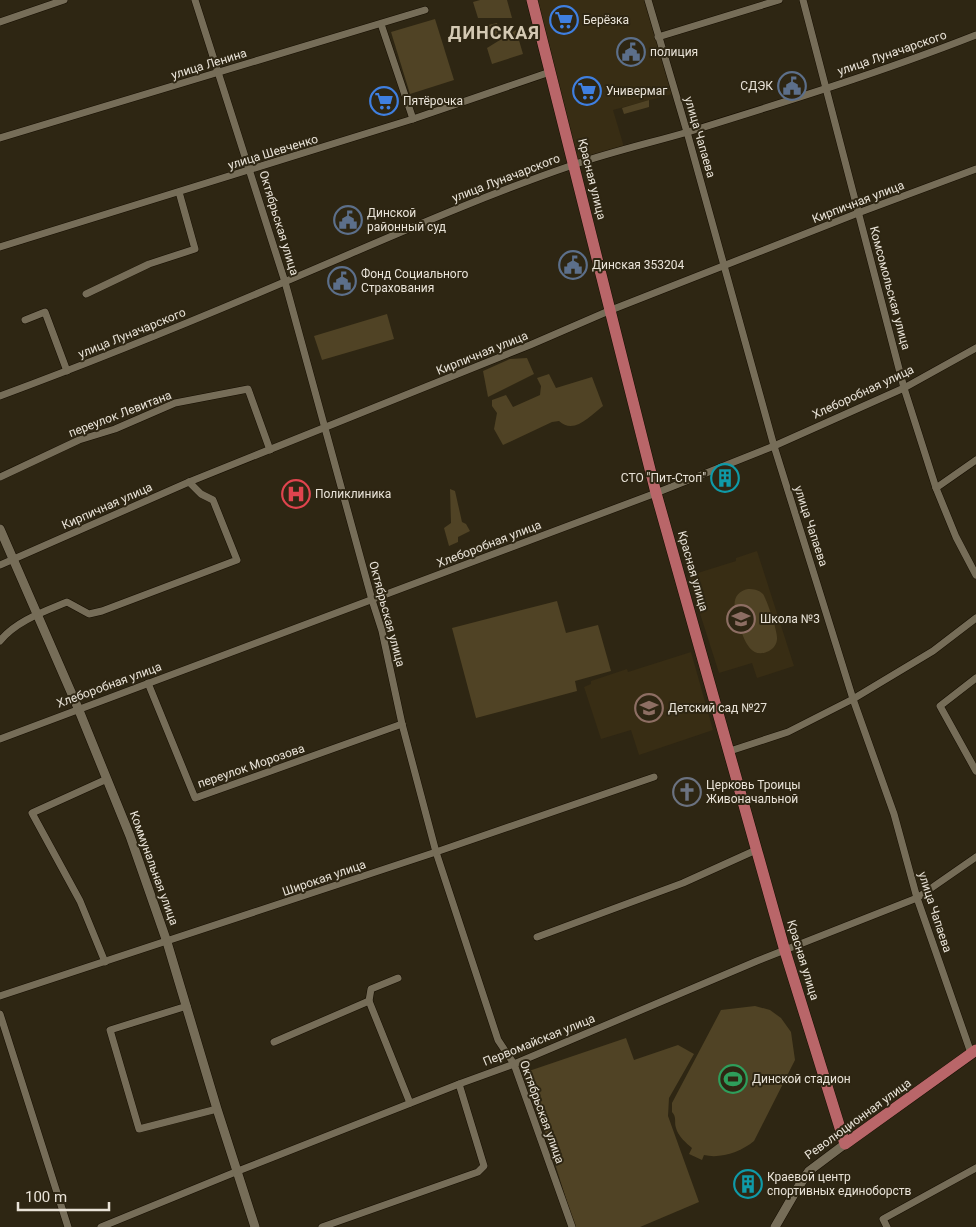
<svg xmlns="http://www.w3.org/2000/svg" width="976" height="1227" font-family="Roboto,sans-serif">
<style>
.built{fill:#382d14}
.green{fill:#504325}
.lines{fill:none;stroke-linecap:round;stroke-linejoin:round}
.minor-casing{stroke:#160e01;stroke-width:8}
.tertiary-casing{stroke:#160e01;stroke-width:10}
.primary-casing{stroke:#160e01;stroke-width:12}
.minor{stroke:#766d58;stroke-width:7}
.tertiary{stroke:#766d58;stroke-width:9}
.primary{stroke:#b96669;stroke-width:11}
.labels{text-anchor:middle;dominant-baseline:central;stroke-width:4;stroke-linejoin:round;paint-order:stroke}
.poi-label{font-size:12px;fill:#e9e3d8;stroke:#2e2613;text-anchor:start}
.street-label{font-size:12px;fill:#e9e3d8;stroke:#2e2613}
.district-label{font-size:18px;font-weight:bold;letter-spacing:1px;fill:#d4c9b3;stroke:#2e2613}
</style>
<rect width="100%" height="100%" fill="#2e2613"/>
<g class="built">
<path d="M537 0H646L672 94 613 110 624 147 575 162Z"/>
<path d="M757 551 794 666 757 678 752 663 719 673 688 576 736 561V558Z"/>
<path d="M691 652 713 730 639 755 631 730 601 739 584 687 591 684V681L627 669 628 672Z"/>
</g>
<g class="green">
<path d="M480 0H507L512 18H478L473 2Z"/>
<path d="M435 19 454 80 410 94 391 32Z"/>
<path d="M497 23 500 33 488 39 484 26Z"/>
<path d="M516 30 523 54 492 64 487 48Z"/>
<path d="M649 100V107L624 114 622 108Z"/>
<path d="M387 314 394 339 322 360 314 336Z"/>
<path d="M527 358 534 374 488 397 483 371 510 359Z"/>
<path d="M549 374 556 388 592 377 603 406C590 416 574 435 559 421L552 422 503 445 494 429 497 413 492 406V400L506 395 513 407 540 395 541 386 537 378Z"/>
<path d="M450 489 455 491 462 522 466 524 470 531 458 537V542L449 546 444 528 451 523Z"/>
<path d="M748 589C754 589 759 590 763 594 767 600 778 632 777 639 777 644 773 649 769 651 745 663 740 624 735 609 733 598 738 591 748 589Z"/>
<path d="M557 601 566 633 598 625 611 671 575 681 577 691 476 718 452 628Z"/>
<path d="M755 1006 770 1010 781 1018 791 1032 795 1060 754 1141C741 1152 720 1159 704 1155L702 1160 689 1154 692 1148C686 1143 678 1136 676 1128 674 1122 677 1117 672 1112V1103L721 1010Z"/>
<path d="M626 1038 634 1060 678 1045 694 1054 669 1098 668 1116 699 1202 640 1227H575L526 1072Z"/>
</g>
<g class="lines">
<defs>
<g id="minor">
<path d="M195 0 285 282 372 600 382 631 402 724 436 852 498 1040 514 1064 572 1227"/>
<path d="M648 0 687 132 774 446 853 699 894 814 917 898 971 1053"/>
<path d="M803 0 904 388 936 488 956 537 976 575"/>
<path d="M0 22 64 0"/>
<path d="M381 24 413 119"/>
<path d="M658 37 779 0"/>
<path d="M0 138 425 10"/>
<path d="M0 247 413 119 550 72"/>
<path d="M86 294 149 264 195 249 179 192"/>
<path d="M25 320 45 312 67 371"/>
<path d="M0 396C100 359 198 319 296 277 388 238 479 197 573 165 611 152 650 143 688 132 785 102 882 72 976 35"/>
<path d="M0 477 79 440 115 429 175 403 248 389 270 450"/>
<path d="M936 488 976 460"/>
<path d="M0 565 189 482 530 345 611 310 858 213 976 169"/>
<path d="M0 641C16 621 43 612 67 602L89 614 102 611 237 560 213 500 201 494 189 482"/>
<path d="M976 678 940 706 976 771"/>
<path d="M148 683 195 798 402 724"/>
<path d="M0 739 656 493 774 446 904 388 976 348"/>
<path d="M730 751 788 732 853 699 933 651 976 618"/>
<path d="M537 937 683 883 756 850"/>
<path d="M105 962 80 901 32 813 107 779"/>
<path d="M0 996 436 852 654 777"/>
<path d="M369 1001 371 989 398 978"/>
<path d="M187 1006 110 1030 139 1129 217 1109"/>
<path d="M0 1014 68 1227"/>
<path d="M274 1042 369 1001 410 1103"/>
<path d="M101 1227 238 1171 459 1084 514 1064 757 961 917 898 976 857"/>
<path d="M322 1227 478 1172 484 1166 459 1084"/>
<path d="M887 1227 883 1219 976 1168"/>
</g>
<g id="tertiary">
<path d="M0 529 78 708 130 836 167 942 217 1109 255 1227"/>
<path d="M775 1227 797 1189 809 1171 845 1144"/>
</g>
<path id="primary" d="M532 0 656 493 785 951 845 1144 976 1050"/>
</defs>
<use href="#minor" class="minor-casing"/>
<use href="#tertiary" class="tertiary-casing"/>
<use href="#primary" class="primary-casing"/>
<use href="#minor" class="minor"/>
<use href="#tertiary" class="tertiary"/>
<use href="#primary" class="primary"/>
</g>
<defs>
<symbol id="supermarket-ring" viewBox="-11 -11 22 22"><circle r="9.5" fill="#2e2613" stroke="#3f7fe0" stroke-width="1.5"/><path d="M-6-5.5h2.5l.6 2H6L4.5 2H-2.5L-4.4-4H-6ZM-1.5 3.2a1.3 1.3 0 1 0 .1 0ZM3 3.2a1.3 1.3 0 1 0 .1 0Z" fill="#3f7fe0"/></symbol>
<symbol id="civic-ring" viewBox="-11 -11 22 22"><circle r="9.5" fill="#2e2613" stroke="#5c6f8a" stroke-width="1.5"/><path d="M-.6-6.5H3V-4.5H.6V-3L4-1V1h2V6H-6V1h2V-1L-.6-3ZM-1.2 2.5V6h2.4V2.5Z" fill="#5c6f8a"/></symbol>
<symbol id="building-ring" viewBox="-11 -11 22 22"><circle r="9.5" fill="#2e2613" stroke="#0f9aa8" stroke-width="1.5"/><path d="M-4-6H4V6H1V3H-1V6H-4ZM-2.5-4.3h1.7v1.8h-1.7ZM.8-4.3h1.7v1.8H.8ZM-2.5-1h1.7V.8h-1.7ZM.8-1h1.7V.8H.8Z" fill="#0f9aa8"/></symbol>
<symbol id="hospital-ring" viewBox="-11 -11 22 22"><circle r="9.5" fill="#2e2613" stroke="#e0444e" stroke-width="1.5"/><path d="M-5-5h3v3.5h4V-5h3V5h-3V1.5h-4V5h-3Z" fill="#e0444e"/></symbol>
<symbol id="school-ring" viewBox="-11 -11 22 22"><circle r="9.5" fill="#2e2613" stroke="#8d6e63" stroke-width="1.5"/><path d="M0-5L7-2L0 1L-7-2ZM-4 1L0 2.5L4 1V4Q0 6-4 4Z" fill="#8d6e63"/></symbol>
<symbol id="church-ring" viewBox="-11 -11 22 22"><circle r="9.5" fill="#2e2613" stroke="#6b7280" stroke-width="1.5"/><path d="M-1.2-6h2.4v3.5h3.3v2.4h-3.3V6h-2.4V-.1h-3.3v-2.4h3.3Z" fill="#6b7280"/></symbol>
<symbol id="stadium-ring" viewBox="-11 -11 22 22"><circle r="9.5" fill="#2e2613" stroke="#2e9e5b" stroke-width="1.5"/><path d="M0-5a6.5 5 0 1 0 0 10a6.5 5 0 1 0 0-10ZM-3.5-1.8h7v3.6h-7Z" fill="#2e9e5b"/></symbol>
</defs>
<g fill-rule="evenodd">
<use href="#supermarket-ring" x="548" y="4" width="32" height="32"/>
<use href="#civic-ring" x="615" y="36" width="32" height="32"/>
<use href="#civic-ring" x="776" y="70" width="32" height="32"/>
<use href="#supermarket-ring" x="571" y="75" width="32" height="32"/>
<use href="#supermarket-ring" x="368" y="85" width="32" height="32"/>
<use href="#civic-ring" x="332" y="204" width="32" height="32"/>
<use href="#civic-ring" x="557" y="249" width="32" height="32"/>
<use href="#civic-ring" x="326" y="265" width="32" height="32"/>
<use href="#building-ring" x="709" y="462" width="32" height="32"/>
<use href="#hospital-ring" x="280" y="478" width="32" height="32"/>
<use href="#school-ring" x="725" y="603" width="32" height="32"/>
<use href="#school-ring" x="633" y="692" width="32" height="32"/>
<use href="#church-ring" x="671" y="776" width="32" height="32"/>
<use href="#stadium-ring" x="717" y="1063" width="32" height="32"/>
<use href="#building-ring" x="732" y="1168" width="32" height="32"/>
</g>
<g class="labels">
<g class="poi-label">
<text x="583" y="20">Берёзка</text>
<text x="650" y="52">полиция</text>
<text x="773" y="86" text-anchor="end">СДЭК</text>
<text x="606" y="91">Универмаг</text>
<text x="403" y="101">Пятёрочка</text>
<text x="367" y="213">Динской<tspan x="367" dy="14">районный суд</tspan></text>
<text x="592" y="265">Динская 353204</text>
<text x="361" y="274">Фонд Социального<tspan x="361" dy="14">Страхования</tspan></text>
<text x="706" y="478" text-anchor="end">СТО "Пит-Стоп"</text>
<text x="315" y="494">Поликлиника</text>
<text x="760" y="619">Школа №3</text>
<text x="668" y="708">Детский сад №27</text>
<text x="706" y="785">Церковь Троицы<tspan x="706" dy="14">Живоначальной</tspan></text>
<text x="752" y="1079">Динской стадион</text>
<text x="767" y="1177">Краевой центр<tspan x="767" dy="14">спортивных единоборств</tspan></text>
</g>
<g class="street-label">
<text transform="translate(892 53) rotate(-19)">улица Луначарского</text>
<text transform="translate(209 64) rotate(-17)">улица Ленина</text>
<text transform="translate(700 137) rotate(74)">улица Чапаева</text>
<text transform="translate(273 152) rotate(-17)">улица Шевченко</text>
<text transform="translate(506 178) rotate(-21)">улица Луначарского</text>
<text transform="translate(592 179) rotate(76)">Красная улица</text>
<text transform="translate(858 202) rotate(-21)">Кирпичная улица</text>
<text transform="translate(279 223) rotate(73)">Октябрьская улица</text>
<text transform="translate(890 288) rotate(75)">Комсомольская улица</text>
<text transform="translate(132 333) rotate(-22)">улица Луначарского</text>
<text transform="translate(482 353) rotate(-22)">Кирпичная улица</text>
<text transform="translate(863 392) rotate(-25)">Хлеборобная улица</text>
<text transform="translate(120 414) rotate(-21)">переулок Левитана</text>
<text transform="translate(107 506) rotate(-24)">Кирпичная улица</text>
<text transform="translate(811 526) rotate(72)">улица Чапаева</text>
<text transform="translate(489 544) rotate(-21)">Хлеборобная улица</text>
<text transform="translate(693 571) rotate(74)">Красная улица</text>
<text transform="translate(387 614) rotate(75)">Октябрьская улица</text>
<text transform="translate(109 685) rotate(-20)">Хлеборобная улица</text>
<text transform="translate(251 766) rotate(-19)">переулок Морозова</text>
<text transform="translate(154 868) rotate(70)">Коммунальная улица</text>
<text transform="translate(324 878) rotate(-19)">Широкая улица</text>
<text transform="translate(935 912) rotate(72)">улица Чапаева</text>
<text transform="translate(803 960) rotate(73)">Красная улица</text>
<text transform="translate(539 1040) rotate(-22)">Первомайская улица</text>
<text transform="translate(542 1112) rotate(70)">Октябрьская улица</text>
<text transform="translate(858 1119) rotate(-36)">Революционная улица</text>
</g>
<g class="district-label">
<text x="494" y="32">ДИНСКАЯ</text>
</g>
</g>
<path d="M18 1202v8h91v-8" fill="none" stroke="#e9e3d8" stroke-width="2.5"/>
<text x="25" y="1202" font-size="15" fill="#e9e3d8" stroke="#2e2613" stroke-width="4" paint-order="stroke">100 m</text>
</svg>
